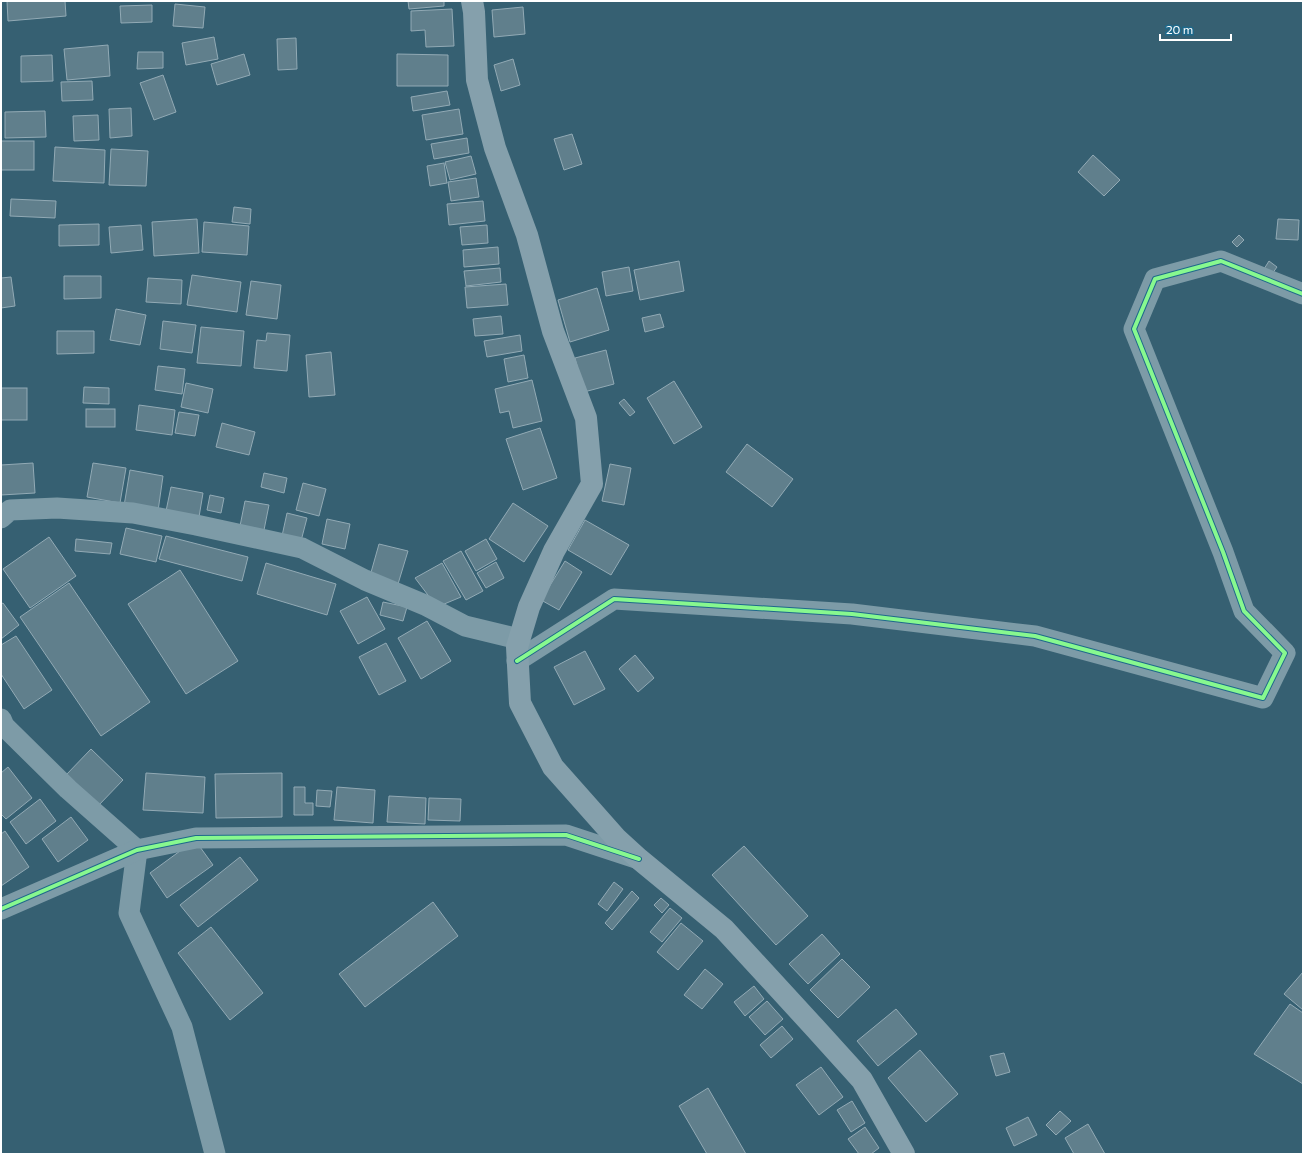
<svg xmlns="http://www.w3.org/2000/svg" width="1304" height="1155" font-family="Commissioner,sans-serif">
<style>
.building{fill:#607f8c;stroke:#92aab5}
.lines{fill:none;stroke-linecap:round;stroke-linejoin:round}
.street{stroke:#7d9ba7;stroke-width:21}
.secondary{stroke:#85a0ac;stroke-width:22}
.cycleway-casing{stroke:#1e698b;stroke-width:6}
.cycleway{stroke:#87f88f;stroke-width:4}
</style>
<rect width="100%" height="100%" fill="#366072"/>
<g class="building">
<path d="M7 1H65L66 16 8 21Z"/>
<path d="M408 1H444V6L409 9Z"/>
<path d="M175 4 205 7 203 28 173 26Z"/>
<path d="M152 5V22L121 23 120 6Z"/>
<path d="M523 7 525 34 494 37 492 10Z"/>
<path d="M452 9 454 46 426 47 425 30 411 31V11Z"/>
<path d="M214 37 218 59 186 65 182 43Z"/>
<path d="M296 38 297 69 278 70 277 39Z"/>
<path d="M108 45 110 76 67 80 64 49Z"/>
<path d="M138 52H163V68L137 69Z"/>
<path d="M244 54 250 75 217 85 211 64Z"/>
<path d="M397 54 448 55V86H397Z"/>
<path d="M52 55 53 81 21 82V56Z"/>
<path d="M513 59 520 85 501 91 494 65Z"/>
<path d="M163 75 176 112 154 120 140 83Z"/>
<path d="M92 81 93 100 62 101 61 82Z"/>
<path d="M447 91 450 105 413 111 411 97Z"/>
<path d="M131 108 132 136 110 138 109 109Z"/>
<path d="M459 109 463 134 426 140 422 115Z"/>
<path d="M45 111 46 137 5 138V112Z"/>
<path d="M98 115 99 140 74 141 73 116Z"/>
<path d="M572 134 582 164 564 170 554 139Z"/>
<path d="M467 138 469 153 434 159 431 144Z"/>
<rect x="1" y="141" width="33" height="29"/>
<path d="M55 147 105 150 104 183 53 181Z"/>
<path d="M111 149 148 151 146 186 109 185Z"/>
<path d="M1093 155 1120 180 1104 196 1078 172Z"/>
<path d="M471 156 476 174 450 180 445 162Z"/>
<path d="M444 163 447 183 430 186 427 166Z"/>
<path d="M476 178 479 197 451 201 448 182Z"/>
<path d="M11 199 56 201 55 218 10 216Z"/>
<path d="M483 201 485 221 449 225 447 204Z"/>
<path d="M234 207 251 209 250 224 232 222Z"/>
<path d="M197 219 199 253 154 256 152 222Z"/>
<path d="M1278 219 1299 220 1298 240 1276 239Z"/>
<path d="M204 222 249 226 247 255 202 252Z"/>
<path d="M99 224V245L59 246V225Z"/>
<path d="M141 225 143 250 111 253 109 227Z"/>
<path d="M487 225 488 243 462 245 460 227Z"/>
<path d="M1239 235 1244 240 1237 247 1232 242Z"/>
<path d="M498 247 499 264 464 267 463 250Z"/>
<path d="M679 261 684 291 640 300 634 270Z"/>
<path d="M1269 261 1277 267 1272 274 1264 269Z"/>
<path d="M629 267 633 291 606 296 602 272Z"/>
<path d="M500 268 501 282 466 286 464 271Z"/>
<path d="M192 275 241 282 237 312 187 305Z"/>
<path d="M64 276H101V298L64 299Z"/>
<path d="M11 277 15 306 1 308V278Z"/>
<path d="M148 278 182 280 181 304 146 302Z"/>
<path d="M251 281 281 285 277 319 246 315Z"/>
<path d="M506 284 508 305 467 308 465 287Z"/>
<path d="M597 288 609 330 570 342 558 300Z"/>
<path d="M116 309 146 315 140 345 110 340Z"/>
<path d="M660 314 664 327 645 332 642 318Z"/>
<path d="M501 316 503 334 475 336 473 319Z"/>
<path d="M163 321 196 325 192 353 160 349Z"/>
<path d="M201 327 244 331 241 366 197 363Z"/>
<path d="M57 331H94V353L57 354Z"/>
<path d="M267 333 290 335 287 371 254 368 257 340 266 341Z"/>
<path d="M520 335 522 351 487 357 484 341Z"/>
<path d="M606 350 614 384 584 392 575 358Z"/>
<path d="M331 352 335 395 309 397 306 355Z"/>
<path d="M524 355 528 378 508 382 504 359Z"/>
<path d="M158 366 185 369 182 394 155 390Z"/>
<path d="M532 380 542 421 513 428 509 411 500 413 495 389Z"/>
<path d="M674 381 702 427 674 444 647 398Z"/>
<path d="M186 383 213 389 208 413 181 407Z"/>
<path d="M84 387 109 388V404L83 403Z"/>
<rect x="1" y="388" width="26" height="32"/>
<path d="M624 399 635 412 630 416 619 403Z"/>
<path d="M139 405 175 410 172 435 136 430Z"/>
<rect x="86" y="409" width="29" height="18"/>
<path d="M179 412 199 415 195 436 175 433Z"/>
<path d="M222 423 255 432 249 455 216 447Z"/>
<path d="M540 428 557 478 523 490 506 439Z"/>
<path d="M747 444 793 479 772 507 726 472Z"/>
<path d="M33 463 35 493 1 495V465Z"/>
<path d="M93 463 126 468 120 503 87 497Z"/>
<path d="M610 464 631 468 624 505 602 501Z"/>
<path d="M130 470 163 476 158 511 124 506Z"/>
<path d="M264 473 287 478 284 493 261 487Z"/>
<path d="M303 483 326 489 319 516 296 510Z"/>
<path d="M171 487 203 493 199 517 166 511Z"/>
<path d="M210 495 224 498 221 513 207 510Z"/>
<path d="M245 501 269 505 264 530 240 526Z"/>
<path d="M513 503 548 526 524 562 489 539Z"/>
<path d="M287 513 307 518 301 541 282 536Z"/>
<path d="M327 519 350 524 345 549 322 544Z"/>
<path d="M585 520 629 545 611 575 568 550Z"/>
<path d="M126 528 162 536 156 562 120 554Z"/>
<path d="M166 536 248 557 242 581 159 559Z"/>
<path d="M49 537 76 576 30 608 3 569Z"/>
<path d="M76 539 112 543 110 554 75 551Z"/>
<path d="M486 539 497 559 476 571 465 551Z"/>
<path d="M379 544 408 551 398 584 370 576Z"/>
<path d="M461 551 483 591 466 600 443 561Z"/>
<path d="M565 561 582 572 559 610 541 600Z"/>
<path d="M496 562 504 578 486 588 477 573Z"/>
<path d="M266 563 336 584 327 615 257 594Z"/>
<path d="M442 563 461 597 437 607 415 578Z"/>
<path d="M180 570 238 661 186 694 128 604Z"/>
<path d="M69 583 150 702 101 736 20 617Z"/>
<path d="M367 597 385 629 358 644 340 611Z"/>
<path d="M383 602 407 607 403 621 380 615Z"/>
<path d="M3 603 19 625 1 639V604Z"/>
<path d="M427 621 451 661 421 679 398 638Z"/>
<path d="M16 636 52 690 24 709 1 674V645Z"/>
<path d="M386 643 406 681 379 695 359 657Z"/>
<path d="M585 651 605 689 574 705 554 667Z"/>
<path d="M635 655 654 678 638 692 619 669Z"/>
<path d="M91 749 123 780 98 806 66 775Z"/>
<path d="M8 767 32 798 6 819 1 814V773Z"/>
<path d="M146 773 205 777 203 813 143 810Z"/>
<path d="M282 773V817L216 818 215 774Z"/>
<path d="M294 787H305V803H313V815H294Z"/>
<path d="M337 787 375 790 373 823 334 820Z"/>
<path d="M317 790 332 791 330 807 316 806Z"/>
<path d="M389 796 426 798 425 824 387 822Z"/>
<path d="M429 798 461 799 460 821 428 820Z"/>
<path d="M40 799 56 821 26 844 10 822Z"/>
<path d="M71 817 88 840 58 862 42 839Z"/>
<path d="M5 831 29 867 1 886V834Z"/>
<path d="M195 840 213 865 167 898 150 873Z"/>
<path d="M744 846 808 916 776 945 712 875Z"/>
<path d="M240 857 258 880 198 927 180 905Z"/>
<path d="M614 882 623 889 607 911 598 904Z"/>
<path d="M632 891 639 898 612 930 605 923Z"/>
<path d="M661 898 669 905 662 913 654 905Z"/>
<path d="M433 902 458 936 365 1007 339 974Z"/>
<path d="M670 908 682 918 662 942 650 932Z"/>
<path d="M681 923 703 941 678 970 657 952Z"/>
<path d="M211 927 263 993 230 1020 178 953Z"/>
<path d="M822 934 840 954 808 984 789 964Z"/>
<path d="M842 959 870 987 838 1018 810 990Z"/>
<path d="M705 969 723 984 702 1009 684 995Z"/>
<path d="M1303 972V1010L1284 994Z"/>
<path d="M754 986 764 999 745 1016 734 1002Z"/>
<path d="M767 1001 783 1019 765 1035 749 1017Z"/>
<path d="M1290 1004 1303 1013V1084L1254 1054Z"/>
<path d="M896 1009 917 1034 878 1066 857 1041Z"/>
<path d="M782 1026 793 1039 771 1058 760 1045Z"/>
<path d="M920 1050 958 1094 926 1122 888 1078Z"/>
<path d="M1004 1053 1010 1072 996 1076 990 1056Z"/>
<path d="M821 1067 843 1097 819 1115 796 1085Z"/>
<path d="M708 1088 746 1154H707L679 1106Z"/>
<path d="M852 1101 865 1123 851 1132 837 1110Z"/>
<path d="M1060 1111 1071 1121 1056 1135 1046 1125Z"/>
<path d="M1028 1117 1037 1135 1014 1146 1006 1128Z"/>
<path d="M1088 1124 1105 1154H1074L1065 1138Z"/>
<path d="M865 1127 879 1148 871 1154H859L848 1139Z"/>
</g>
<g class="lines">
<g class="street">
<path d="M1 518 10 510 57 508 133 513 196 525 302 548 365 580 425 605 465 626 519 639"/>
<path d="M517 661 614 599 852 614 1035 636 1263 698 1285 653 1244 611 1223 552 1134 329 1155 279 1221 261 1303 294"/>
<path d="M1 719 4 726 68 789 137 850"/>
<path d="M137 850 129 913 182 1027 215 1154"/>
<path d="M1 909 137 850 196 838 566 835 639 859"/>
</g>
<path class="secondary" d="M472 1 474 12 477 80 495 148 527 235 553 331 586 418 592 484 554 551 529 607 517 647 520 703 553 767 616 838 639 859 724 929 815 1028 862 1080 904 1154"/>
<defs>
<g id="cycleway">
<path d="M517 661 614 599 852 614 1035 636 1263 698 1285 653 1244 611 1223 552 1134 329 1155 279 1221 261 1303 294"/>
<path d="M1 909 137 850 196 838 566 835 639 859"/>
</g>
</defs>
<use href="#cycleway" class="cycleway-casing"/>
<use href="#cycleway" class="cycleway"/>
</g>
<rect width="1304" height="1155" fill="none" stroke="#ffffff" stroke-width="4"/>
<path d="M1160 34v6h71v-6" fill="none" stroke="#ffffff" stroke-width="2"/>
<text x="1166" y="34" font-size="12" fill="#ffffff" stroke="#1e698b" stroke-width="3" paint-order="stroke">20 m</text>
</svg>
